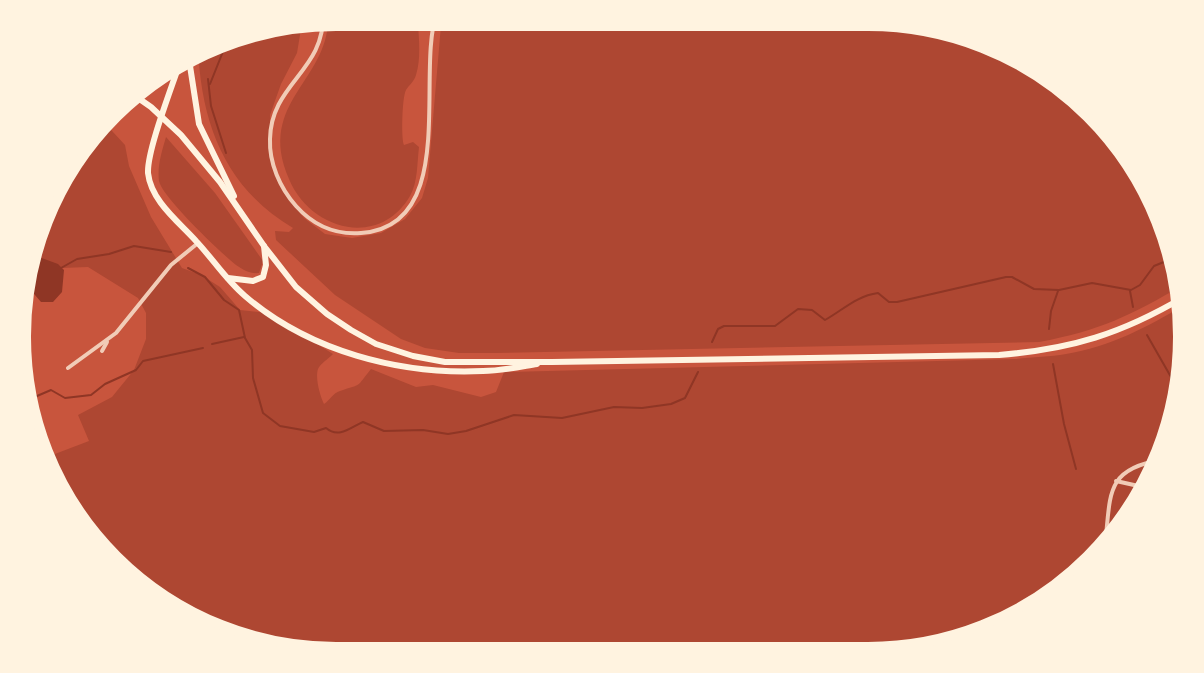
<svg xmlns="http://www.w3.org/2000/svg" width="1204" height="673" font-family="'Nunito Sans',sans-serif">
<style>
.green{fill:#ae4732}
.water{fill:#8f3625}
.lines{fill:none;stroke-linecap:round;stroke-linejoin:round}
.stream{stroke:#8f3625;stroke-width:2}
.minor{stroke:#f1ccb7;stroke-width:4}
.primary{stroke:#fff3e0;stroke-width:6}
.trunk{stroke:#fff3e0;stroke-width:6}
.rim{fill:none;stroke:#fff3e0;stroke-width:10}
</style>
<rect width="100%" height="100%" fill="#c8553d"/>
<g class="green">
<path d="M337 12H434L431 21 418 24C419 40 421 59 416 75 414 82 409 85 406 90 402 97 401 139 404 145L413 142 419 147C417 163 418 182 410 196 379 249 310 230 289 179 255 101 332 80 328 13Z"/>
<path d="M445 12H544L576 22 641 12 888 13 1030 56 1125 139 1181 253 1183 285C1132 315 1099 331 1039 342L495 353H459L425 348 401 339 335 295 276 240 275 231 289 232 293 228C225 188 201 123 198 47L230 31 241 34 245 27 303 17 297 53 281 84 270 115 271 161 285 194 304 218 325 234 352 238 381 233 405 219 422 198 428 178 441 25Z"/>
<path d="M101 119 125 145 129 166 151 217 182 268 201 275 220 287 240 310 268 313 333 354C328 359 320 364 318 369 315 378 320 396 324 404 330 400 333 393 340 391 363 383 355 389 371 369L416 387 433 385 481 397 496 392 504 372 1015 359C1032 357 1050 357 1066 354 1109 347 1148 327 1184 305L1189 379 1148 499 1112 538H1100L1103 548 1047 607 909 658 316 660 174 617 92 550 37 460 26 414 38 426 47 457 89 441 78 415 112 397 134 370 146 339V313L138 298 88 267 62 268 30 253 23 256 67 156Z"/>
<path d="M166 137 215 193 263 261 259 273C251 274 243 270 236 265 221 253 162 197 159 181 157 166 162 151 166 137Z"/>
</g>
<path class="water" d="M28 253 58 264 64 270 62 292 53 302H41L29 288 20 283 23 256Z"/>
<g class="lines">
<g class="stream">
<path d="M208 79 211 106 226 153"/>
<path d="M210 84 224 49 240 28"/>
<path d="M61 268 77 259 109 254 134 246 171 252"/>
<path d="M188 268 205 277 224 300 239 310 245 338 252 350 253 378 263 413 280 426 314 432 326 428C339 439 351 427 363 422L384 431 423 430 448 434 466 431 514 415 562 418 614 407 642 408 671 404 685 398 698 372"/>
<path d="M1130 291 1133 307"/>
<path d="M1049 329 1051 311 1058 291"/>
<path d="M1147 335 1183 398"/>
<path d="M712 342 718 329 724 326H775L798 309 812 310 825 320C843 310 856 296 878 293L889 302H897L1006 277H1012L1034 289 1059 290 1092 283 1131 290 1140 285 1154 266 1181 255"/>
<path d="M212 344 244 337"/>
<path d="M1053 364 1064 424 1076 469"/>
<path d="M23 402 51 390 65 398 91 395 105 384 136 370 143 361 203 348"/>
</g>
<g class="minor">
<path d="M574 12 580 14 604 12"/>
<path d="M323 14C325 71 271 83 270 139 269 163 280 188 296 206 313 225 335 235 361 233 460 226 415 73 437 12"/>
<path d="M102 351 107 342"/>
<path d="M68 368 116 333 171 265 198 243"/>
<path d="M1116 481 1152 489"/>
<path d="M1105 545C1111 496 1104 469 1161 460"/>
</g>
<g class="primary">
<path d="M182 56C174 82 147 149 148 173 151 201 179 222 196 241 213 259 226 280 245 296 309 351 399 375 483 371 501 371 519 367 537 364"/>
<path d="M228 278 253 281 263 277 266 265 264 246"/>
</g>
<g class="trunk">
<path d="M188 53 199 124 234 196"/>
<path d="M128 91 151 107 181 135 220 182 264 246 296 287 327 314 351 330 376 344 413 356 445 362H552L999 355C1072 349 1121 334 1184 297"/>
</g>
</g>
<path d="M0 0H1204V673H0ZM336 26H868A310 310 0 0 1 1178 336V337A310 310 0 0 1 868 647H336A310 310 0 0 1 26 337V336A310 310 0 0 1 336 26Z" fill="#fff3e0" fill-rule="evenodd"/>
<path class="rim" d="M336 26H868A310 310 0 0 1 1178 336V337A310 310 0 0 1 868 647H336A310 310 0 0 1 26 337V336A310 310 0 0 1 336 26Z"/>
</svg>
